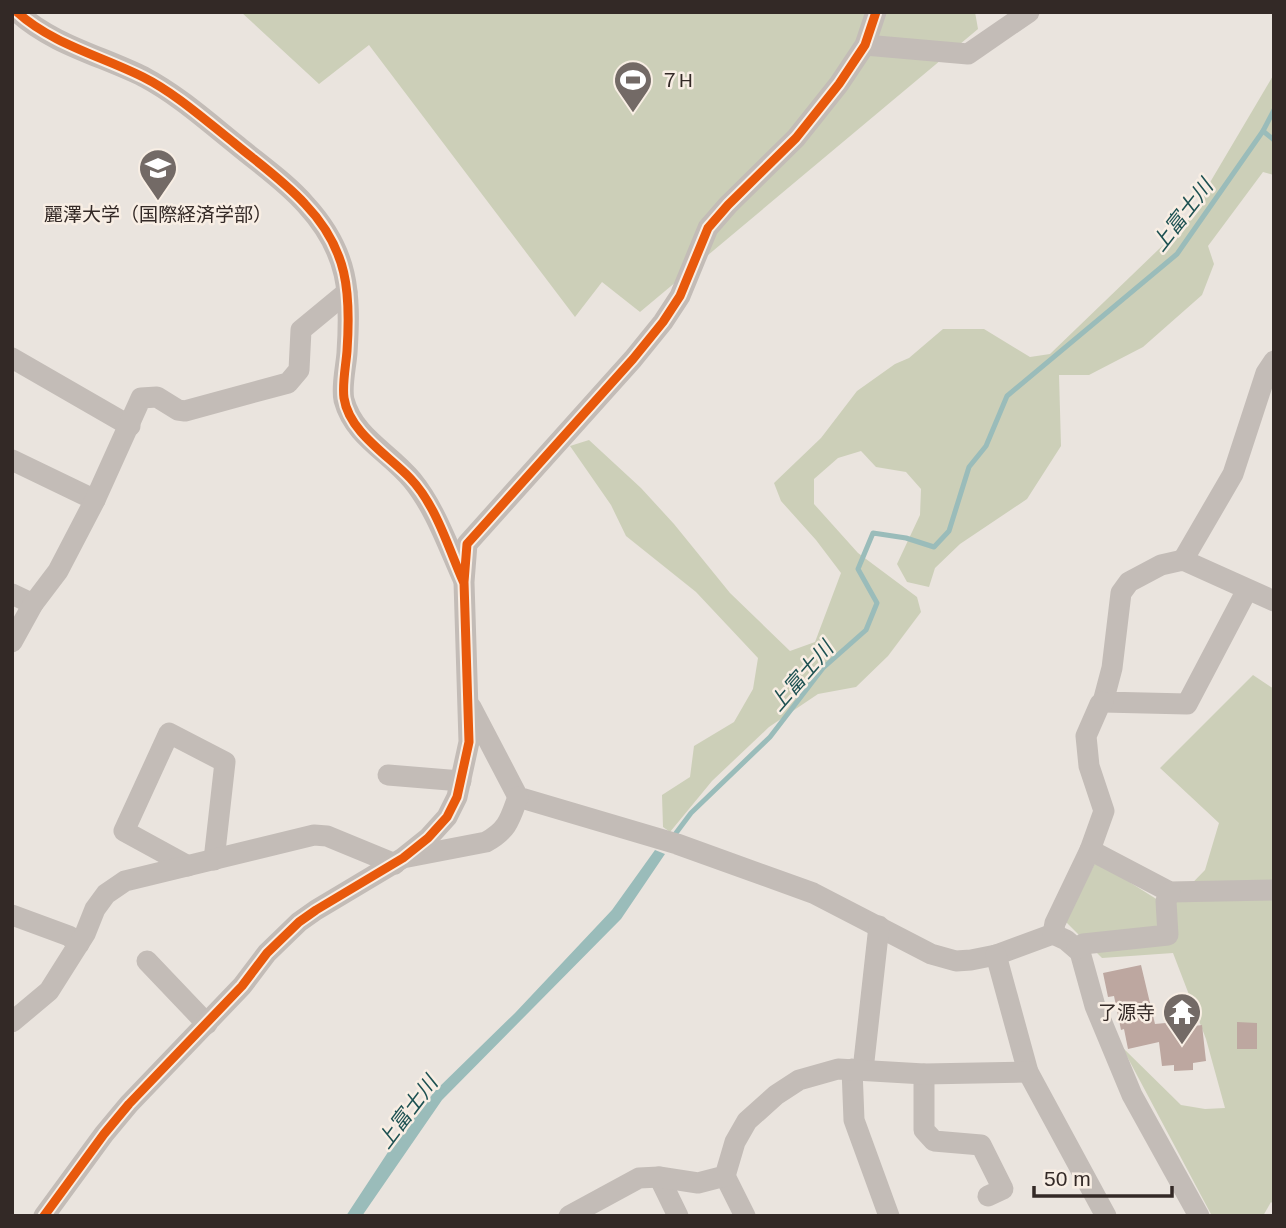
<svg xmlns="http://www.w3.org/2000/svg" width="1286" height="1228" font-family="Arial,'Noto Sans JP',sans-serif">
<style>
.green{fill:#cccfb8}
.water{fill:#9abcba}
.lines{fill:none;stroke-linecap:round;stroke-linejoin:round}
.stream{stroke:#9abcba;stroke-width:5}
.building{fill:#bda7a0}
.minor{stroke:#c3bcb7;stroke-width:21}
.cycleway-casing{stroke:#f8eee4;stroke-width:13}
.cycleway{stroke:#e8590c;stroke-width:9}
.labels{text-anchor:middle;dominant-baseline:central;stroke-width:5;stroke-linejoin:round;paint-order:stroke}
.poi-label{font-size:19px;fill:#332926;stroke:#f8eee4;text-anchor:start}
.water-label{font-size:21px;font-style:italic;fill:#1d5152;stroke:#f8eee4}
</style>
<rect width="100%" height="100%" fill="#eae4de"/>
<g class="green">
<path d="M241 12H975L978 29 640 312 602 282 575 317 369 45 319 84Z"/>
<path d="M1274 74V175L1263 172 1208 246 1214 264 1202 295 1143 347 1089 375H1059L1061 446 1027 499 960 544 935 568 929 587 907 582 897 564 920 515 921 489 906 472 876 467 861 451 838 458 814 479V504L858 553 917 597 921 612 888 656 856 687 818 694 769 727 712 781 670 832 663 827 662 795 690 777 694 746 734 722 753 689 758 658 696 592 626 536 611 505 570 446 589 440 641 488 674 524 730 593 790 651 815 642 841 573 816 540 781 501 774 483 821 438 857 391 895 364 909 358 943 329H984L1030 357 1050 354 1186 223Z"/>
<path d="M1253 675 1274 689V1205L1271 1202 1263 1216H1212L1122 1047 1181 1105 1205 1109 1225 1108 1206 1039 1173 953 1102 958 1066 922 1096 861 1169 907 1205 870 1219 823 1160 768Z"/>
</g>
<path class="water" d="M655 850 665 854 621 919 442 1100 362 1216H346L392 1146 435 1091 515 1013 612 910Z"/>
<g class="lines">
<g class="stream">
<path d="M1263 131 1274 110"/>
<path d="M673 837 691 813 770 737 823 668 866 630 877 603 858 569 873 533 906 538 934 547 949 531 969 467 986 446 1007 396 1177 254 1263 131 1274 140"/>
</g>
</g>
<g class="building">
<path d="M1141 965 1155 1024 1186 1021V1027L1202 1025 1206 1061 1193 1063V1070L1174 1071V1065L1162 1066 1159 1042 1128 1049 1124 1029 1121 1030 1114 996 1108 997 1103 973Z"/>
<path d="M1237 1022 1257 1023V1049H1237Z"/>
</g>
<g class="lines">
<g class="minor">
<path d="M17 12C53 45 102 56 144 77 178 95 208 122 238 146 261 165 287 183 306 205 349 252 351 293 347 353 346 367 341 387 344 400 354 437 389 452 412 480 435 508 448 546 463 579"/>
<path d="M865 45 968 54 1029 12"/>
<path d="M12 358 130 426"/>
<path d="M12 460 95 500"/>
<path d="M1183 560 1233 474 1266 373 1274 361"/>
<path d="M1247 590 1187 704 1103 702 1112 668 1121 593 1129 582 1161 565 1183 560 1274 601"/>
<path d="M12 594 33 604"/>
<path d="M12 642 33 604 58 571 95 500 141 398 157 397 178 410 185 411 288 383 299 370 301 330 347 292"/>
<path d="M471 707 518 797 677 844 813 893 931 954 956 961 971 960 996 955 1053 934 1066 940 1080 952 1095 1006 1132 1095 1199 1216"/>
<path d="M388 775 461 781"/>
<path d="M1090 850 1170 892 1274 890"/>
<path d="M408 857 486 842C508 830 510 819 518 797"/>
<path d="M188 866 124 831 169 733 225 762 214 860"/>
<path d="M12 915 69 936 79 944"/>
<path d="M1053 934 1055 923 1090 850 1104 811 1089 766 1086 736 1100 704 1103 702"/>
<path d="M1077 949 1083 944 1168 935 1166 901 1170 892"/>
<path d="M996 955 1028 1072 1106 1216"/>
<path d="M147 961 207 1024"/>
<path d="M12 1022 49 991 85 934 95 909 106 894 125 881 314 835 327 836 395 864"/>
<path d="M852 1069 854 1120 889 1216"/>
<path d="M863 1070 879 926"/>
<path d="M924 1074V1130L934 1141 981 1145 1003 1189 988 1196"/>
<path d="M725 1176 745 1216"/>
<path d="M659 1177 678 1216"/>
<path d="M44 1216 104 1134 129 1104 242 986 267 953 299 922 316 910 403 858 428 838 447 817 457 797 469 742 464 582 467 544 633 359 663 322 680 296 708 228 728 205 796 138 839 84 865 45 876 12"/>
<path d="M569 1216 639 1178 659 1177 698 1183 725 1176 735 1142 747 1121 776 1095 799 1080 838 1069 924 1074 1028 1072"/>
</g>
<defs>
<g id="cycleway">
<path d="M17 12C52 44 101 56 143 77 175 93 205 120 233 142 257 162 284 181 305 204 348 249 351 292 347 351 346 365 342 384 344 398 349 432 388 455 410 478 436 505 448 547 463 581"/>
<path d="M44 1216 104 1134 129 1104 242 986 267 953 299 922 316 910 403 858 428 838 447 817 457 797 469 742 464 582 467 544 633 359 663 322 680 296 708 228 728 205 796 138 839 84 865 45 876 12"/>
</g>
</defs>
<use href="#cycleway" class="cycleway-casing"/>
<use href="#cycleway" class="cycleway"/>
</g>
<defs>
<symbol id="stadium-pin" viewBox="-11 -11 22 30"><path d="M0 17L-7.5 6A9.5 9.5 0 1 1 7.5 6Z" fill="#736a66" stroke="#f8eee4"/><path d="M0-5a6.5 5 0 1 0 0 10a6.5 5 0 1 0 0-10ZM-3.5-1.8h7v3.6h-7Z" fill="#fff"/></symbol>
<symbol id="university-pin" viewBox="-11 -11 22 30"><path d="M0 17L-7.5 6A9.5 9.5 0 1 1 7.5 6Z" fill="#736a66" stroke="#f8eee4"/><path d="M0-5L7-2L0 1L-7-2ZM-4 1L0 2.5L4 1V4Q0 6-4 4Z" fill="#fff"/></symbol>
<symbol id="temple-pin" viewBox="-11 -11 22 30"><path d="M0 17L-7.5 6A9.5 9.5 0 1 1 7.5 6Z" fill="#736a66" stroke="#f8eee4"/><path d="M0-6L5-2H3V0L6.5 2.5H4V6H1.5V3h-3V6H-4V2.5H-6.5L-3 0V-2H-5Z" fill="#fff"/></symbol>
</defs>
<g fill-rule="evenodd">
<use href="#stadium-pin" x="611" y="58" width="44" height="60"/>
<use href="#university-pin" x="136" y="146" width="44" height="60"/>
<use href="#temple-pin" x="1160" y="990" width="44" height="60"/>
</g>
<g class="labels">
<g class="poi-label">
<text x="660" y="80">７H</text>
<text x="158" y="214" text-anchor="middle">麗澤大学（国際経済学部）</text>
<text x="1155" y="1012" text-anchor="end">了源寺</text>
</g>
<g class="water-label">
<text transform="translate(1182 215) rotate(-52)">上富士川</text>
<text transform="translate(801 676) rotate(-49)">上富士川</text>
<text transform="translate(407 1112) rotate(-53)">上富士川</text>
</g>
</g>
<rect width="1286" height="1228" fill="none" stroke="#332926" stroke-width="28"/>
<path d="M1034 1186v10h138v-10" fill="none" stroke="#332926" stroke-width="3.5"/>
<text x="1044" y="1186" font-size="21" fill="#332926" stroke="#f8eee4" stroke-width="5" paint-order="stroke">50 m</text>
</svg>
